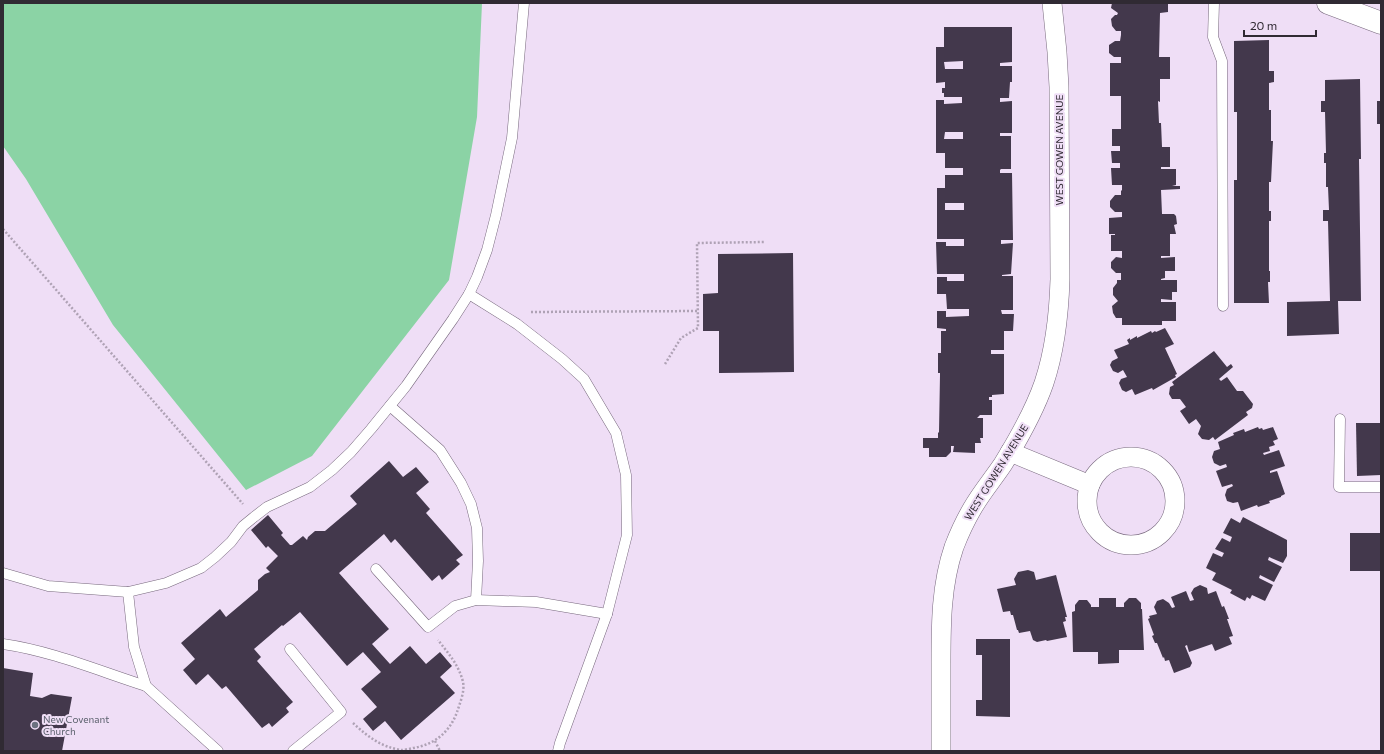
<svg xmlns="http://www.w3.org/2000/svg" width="1384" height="754" font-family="Commissioner,sans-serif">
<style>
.green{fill:#8bd3a5}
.building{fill:#43384c;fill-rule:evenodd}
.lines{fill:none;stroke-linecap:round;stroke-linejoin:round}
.service-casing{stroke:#77687d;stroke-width:11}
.minor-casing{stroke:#77687d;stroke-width:20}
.primary-casing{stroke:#77687d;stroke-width:23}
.path{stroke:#afa2b5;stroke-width:2.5;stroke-dasharray:2 2;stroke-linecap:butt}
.service{stroke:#fff;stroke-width:10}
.minor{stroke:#fff;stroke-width:19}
.primary{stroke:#fff;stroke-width:22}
.worship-dot{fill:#6b7280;stroke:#efdef6;stroke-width:1.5}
.labels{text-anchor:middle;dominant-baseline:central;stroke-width:4;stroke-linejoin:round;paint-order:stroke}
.street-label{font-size:10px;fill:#302a33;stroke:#efdef6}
.worship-label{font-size:10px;fill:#5b616d;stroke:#efdef6;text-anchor:start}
</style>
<rect width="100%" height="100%" fill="#efdef6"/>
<path class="green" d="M3 3H482L477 117 449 280 312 456 246 490 113 325 26 179 3 146Z"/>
<g class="building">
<path d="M1112 3H1168V12L1160 13 1159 57H1170V79H1160V102L1158 101 1159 123H1161L1162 147H1170V167H1161V169H1176V185L1172 186H1180V189L1161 190 1162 214H1174L1176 216 1177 224 1174 225 1176 234H1170V256H1161V258L1175 257V271H1165V278L1161 279V280H1177V292H1172V300L1161 299V302H1176V321H1162V325H1122V318H1116L1113 313 1112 306 1118 301 1113 295V288L1117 283V280H1121V273H1116L1111 268V262L1116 257 1122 258V251H1111V235H1115V234H1109V218L1122 217V212H1115L1110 207V201L1115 195H1121V191L1122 190V185H1112L1111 168H1120V163H1112L1111 151H1120V146H1112V129H1121V96H1110V63H1121V57H1114L1109 53V45L1115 41H1120L1121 35V31H1116L1112 26 1111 19 1115 15H1117L1118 13 1111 8Z"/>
<path d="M944 27H1012V62L1000 63V66H1012V82H1010L1009 98H1000V102L1012 101V133H1000V136H1011V169H1001L1000 170V173H1012L1013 240H1001V244L1013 243 1011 274 1002 275V276H1013V310H1001L1002 314H1014L1013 331H1004V350H991V354H1004V394L992 395V397H989V400H992V415H980L977 418H983V438H980L981 443H975V453L953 452 954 446H951V452L946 457H929V448H923V438H938V433L939 432 940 375V373H938V353H941V331H946V329L937 328V311H946V317L969 316V309H947L946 294H937V277H947V281H964V274H937L936 242H946V246H964V239H937V188H945V175H963V168H945V153H936V100H944V104L962 103V97H944V93H942V88H945V82L936 83V47H944ZM963 61V69H945L944 62ZM945 132H963V139H944ZM945 203H964V210H945Z"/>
<path d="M1269 40V71H1274V82L1269 83V110H1271V141H1273L1271 182H1269V211H1271V221H1269V271H1270V282H1268L1269 303H1234V180H1237V112H1234V41Z"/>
<path d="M1360 79 1361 159H1359L1361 301H1338L1339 334 1287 336V302L1330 301 1328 221H1323V210H1329L1328 187H1326V163H1324V153H1326L1325 112H1321V101H1325V80Z"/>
<rect x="1377" y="101" width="4" height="23"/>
<path d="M793 253 794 372 719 373V331H703V294L718 293V254Z"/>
<path d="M1165 328 1174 344 1165 348 1177 374 1175 375 1176 377 1153 390 1152 388 1135 395 1132 389 1126 392 1122 390 1119 383 1121 379 1127 377 1123 370 1118 373 1113 371 1110 365 1112 361 1118 358 1114 350 1129 344 1127 340 1130 338V340L1137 336V338L1151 331 1152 333 1155 331 1156 332Z"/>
<path d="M1214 351 1227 367 1231 364 1233 367 1219 379 1221 381 1227 377 1237 391H1243L1253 404 1252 408 1246 412 1248 415 1215 440 1213 437 1209 440 1202 439 1198 434 1201 426 1196 419 1189 424 1180 411 1186 407 1180 399H1172L1169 394 1170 387 1174 385 1172 382Z"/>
<path d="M1356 423H1381V475L1357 476Z"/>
<path d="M1258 427 1259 429 1262 428 1263 430 1273 427 1278 439 1273 441 1275 445 1269 447 1270 451 1263 453 1264 455 1279 450 1285 466 1270 471V473L1277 471 1285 494 1281 496V497L1269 501 1270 503 1258 507 1257 505 1241 511 1238 502 1233 503 1227 501 1225 495 1227 489 1233 486 1232 484 1222 487 1216 471 1227 467 1226 464 1220 466 1214 463 1212 457 1214 451 1220 449 1218 442 1234 435 1233 433 1244 429 1245 432Z"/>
<path d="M389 461 403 477 416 467 429 482 416 493 430 509 426 513 463 555 456 560 460 564 442 580 439 575 432 581 395 539 391 543 384 534 339 573 389 629 372 644 390 664 410 646 426 664 440 652 452 666 440 677 455 693 401 740 385 721 373 731 363 719 377 707 361 689 381 672 363 652 347 666 300 612 283 626 282 625 254 649 261 657 257 661 293 702 286 708 289 712 272 727 269 723 262 728 226 686 222 689 208 674 196 685 183 670 195 659 181 643 220 609 226 617 258 590V580L265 574 270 572 266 568 278 556 268 546 266 548 251 530 268 515 283 533 281 535 290 545H292L303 536 307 540 308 537 315 531H325L357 504 350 496Z"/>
<path d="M1243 517 1287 540V556L1283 563 1269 557 1268 560 1282 567 1274 582 1260 575 1259 578 1273 585 1265 601 1252 595 1250 599 1247 597 1245 601 1230 593 1232 590 1212 580 1216 573 1206 568 1213 553 1222 557 1224 553 1215 549 1222 538 1230 542 1232 537 1223 533 1231 518 1240 523Z"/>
<rect x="1350" y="533" width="31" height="38"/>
<path d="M1028 570 1034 572 1036 580 1056 575 1067 617H1065L1066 621 1063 622 1067 637 1047 641 1046 640 1037 642 1033 640 1030 631 1019 633 1018 630H1017L1013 615H1011L1010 611 1003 612 997 589 1016 585 1014 579 1018 572Z"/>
<path d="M1200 585 1207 588 1208 594 1216 591 1222 607 1224 606 1229 619H1227L1233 636 1229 637 1232 644 1215 651 1212 644 1189 652 1187 645 1185 646 1192 663 1190 667 1174 673 1169 660 1165 661 1164 657 1163 658 1157 643H1155L1152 636 1154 635 1148 619 1150 618 1149 616 1157 614 1154 607 1157 601 1163 599 1169 603 1172 608 1175 607 1171 597 1186 591 1190 601 1194 600 1191 593 1194 588Z"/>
<path d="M1099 598H1116V607H1124V603L1129 598H1136L1141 603V609H1142L1144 650H1119V663L1098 664V652H1073L1072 612 1075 611V605L1079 600H1087L1091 605V607H1099Z"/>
<path d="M976 639H1010V717L976 716V700H982V655H976Z"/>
<path d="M3 668 33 673 30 696 42 698 51 694 72 697 62 751H3Z"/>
</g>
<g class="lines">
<defs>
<g id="service">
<path d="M1214 3 1213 37 1222 61 1223 306"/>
<path d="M390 406 440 450 461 483 471 504 477 528 478 561 476 600"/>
<path d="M1340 419 1339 487H1381"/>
<path d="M376 569 428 627 455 606 476 600 536 602 607 614 627 535 626 475 616 433 584 379 562 359 517 324 469 294"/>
<path d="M3 573 48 586 128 592 166 583 201 568 215 557 231 542 243 526 254 517 267 507 310 487 332 470 351 452 371 429 406 386 453 319 469 294 477 277 487 250 496 215 512 138 524 3"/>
<path d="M128 592 134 647 146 686 218 751"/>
<path d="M3 644C52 651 99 671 146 686"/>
<path d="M290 649 341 712 293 751"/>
<path d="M558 751 560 743 607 614"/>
</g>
<g id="minor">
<path d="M1010 452 1090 485"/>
<circle cx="1131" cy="501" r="44"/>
<path d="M941 751C941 722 941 693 941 663 941 624 941 585 954 547 959 534 965 521 972 509 981 493 993 479 1003 464 1019 438 1034 412 1044 383 1055 350 1059 314 1060 279L1059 87 1057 52 1052 3"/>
</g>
<path id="primary" d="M1328 3 1381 23"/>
</defs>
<use href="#service" class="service-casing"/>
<use href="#minor" class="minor-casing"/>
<use href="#primary" class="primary-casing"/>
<g class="path">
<path d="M3 229 243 504"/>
<path d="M531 312 698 311"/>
<path d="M665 364 681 338 698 328 697 243 765 242"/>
<path d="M353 723C367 736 381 747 401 750 404 750 409 749 413 748 434 745 450 732 457 712 460 703 465 691 463 682 459 665 448 653 438 640"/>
<path d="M435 741 440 751"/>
</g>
<use href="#service" class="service"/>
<use href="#minor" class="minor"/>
<use href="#primary" class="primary"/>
</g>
<circle class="worship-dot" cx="35" cy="725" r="4"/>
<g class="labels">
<g class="street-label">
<text transform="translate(1059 150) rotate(-90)">WEST GOWEN AVENUE</text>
<text transform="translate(996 472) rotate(-58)">WEST GOWEN AVENUE</text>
</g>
<g class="worship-label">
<text x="43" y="719">New Covenant<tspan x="43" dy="12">Church</tspan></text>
</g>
</g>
<rect width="1384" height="754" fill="none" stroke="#302a33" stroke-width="8"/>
<path d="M1244 30v6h72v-6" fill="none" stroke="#302a33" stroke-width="2"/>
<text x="1250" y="30" font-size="12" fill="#302a33" stroke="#efdef6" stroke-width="3" paint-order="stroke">20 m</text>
</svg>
